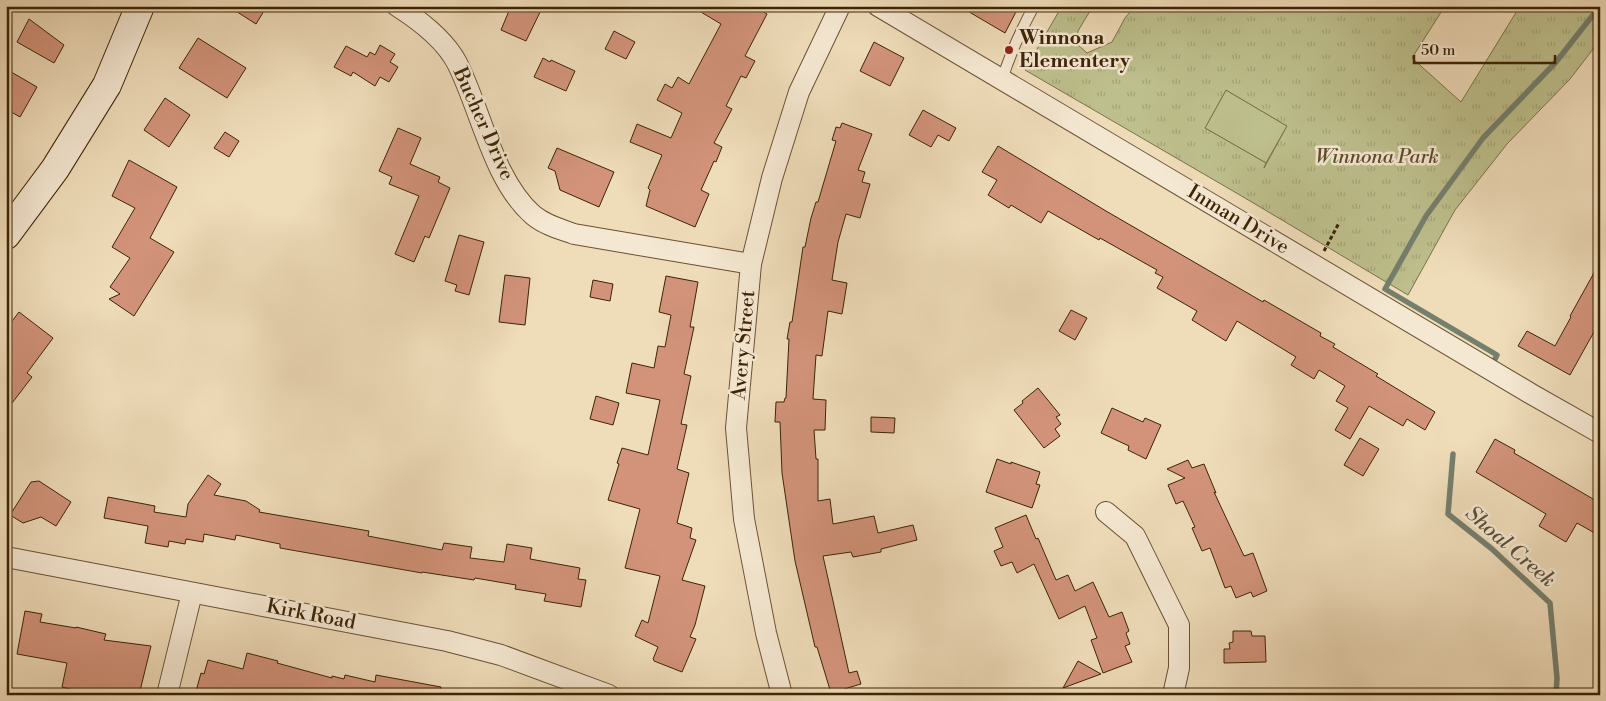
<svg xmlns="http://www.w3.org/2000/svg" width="1606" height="701" font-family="'Libre Bodoni',serif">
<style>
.grass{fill:#bdbf8c;stroke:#7d7249}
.park{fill:url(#park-tufts);stroke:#7d7249;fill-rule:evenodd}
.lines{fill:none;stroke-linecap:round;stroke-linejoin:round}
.stream{stroke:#757f6d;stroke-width:5.5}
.building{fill:#d2937a;stroke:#3d2406}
.service-casing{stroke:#6a5233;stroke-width:12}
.minor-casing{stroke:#6a5233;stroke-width:22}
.secondary-casing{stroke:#3d2406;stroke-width:30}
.path{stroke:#3d2406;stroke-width:3;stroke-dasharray:4 2.5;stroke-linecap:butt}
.service{stroke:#f5e8d2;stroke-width:10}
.minor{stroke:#f5e8d2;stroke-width:20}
.secondary{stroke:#f5e8d2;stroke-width:28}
.poi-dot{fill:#8f2418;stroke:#f5e8d2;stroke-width:2}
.labels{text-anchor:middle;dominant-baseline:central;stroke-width:5;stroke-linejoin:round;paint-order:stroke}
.poi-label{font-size:20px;font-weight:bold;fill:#3d2406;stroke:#f5e8d2;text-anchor:start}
.street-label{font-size:20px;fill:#3d2406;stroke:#f5e8d2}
.park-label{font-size:20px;font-style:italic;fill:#5d4b28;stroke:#f5e8d2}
.water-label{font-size:21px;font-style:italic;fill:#59513a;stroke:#f5e8d2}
</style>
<defs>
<pattern id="park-tufts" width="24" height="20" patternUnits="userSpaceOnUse" patternTransform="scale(1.25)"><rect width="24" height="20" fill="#bdbf8c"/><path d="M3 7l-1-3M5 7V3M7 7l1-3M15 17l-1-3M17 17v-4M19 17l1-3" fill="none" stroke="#a3a477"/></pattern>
</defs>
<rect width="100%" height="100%" fill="#efdcb9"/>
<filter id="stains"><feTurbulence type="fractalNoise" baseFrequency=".004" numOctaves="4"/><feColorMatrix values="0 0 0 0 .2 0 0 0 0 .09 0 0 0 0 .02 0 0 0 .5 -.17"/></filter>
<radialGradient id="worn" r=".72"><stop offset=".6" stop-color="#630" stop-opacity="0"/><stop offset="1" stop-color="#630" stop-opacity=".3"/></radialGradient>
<path class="grass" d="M1226 90 1287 126 1266 163 1205 128Z"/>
<path class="park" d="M1062 6H1093L1078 31 1076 43 1087 53 1112 42 1125 18 1135 6H1445L1412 58 1461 102 1520 6H1600V40L1570 79 1507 144 1455 210 1408 295 1245 198 1025 70ZM1226 90 1287 126 1264 168 1266 163 1205 128Z"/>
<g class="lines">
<g class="stream">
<path d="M1495 359 1497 355 1385 289 1426 216 1483 138 1556 62 1600 6"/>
<path d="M1453 454 1448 514 1492 549 1550 603 1557 678 1556 695"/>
</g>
</g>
<g class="building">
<path d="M228 6H267L256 24Z"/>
<path d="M511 6H543L526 41 501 30Z"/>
<path d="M691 6H753L767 14 745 56 755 61 746 78 741 76 726 106 732 109 714 143 722 147 716 162 714 161 701 190 709 194 695 227 646 206 650 190 648 188 662 155 630 142 637 124 671 138 682 113 657 100 665 84 672 88 678 77 689 84 721 24Z"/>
<path d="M959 6H1019L1005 33Z"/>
<path d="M29 19 64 45 54 63 17 42Z"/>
<path d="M614 31 635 42 626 59 605 49Z"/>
<path d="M198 38 246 68 227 98 179 68Z"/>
<path d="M874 42 904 58 890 86 860 71Z"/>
<path d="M380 45 395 54 390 62 398 67 389 82 380 77 375 86 353 72 351 76 334 67 346 46 367 57 370 52 375 55Z"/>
<path d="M543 58 550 62 551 60 575 71 566 91 534 77Z"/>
<path d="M6 69 37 87 20 117 6 109Z"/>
<path d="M165 98 190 115 169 147 144 130Z"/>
<path d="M923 110 956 128 949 141 938 135 931 147 909 135Z"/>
<path d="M842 123 872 134 858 170 865 172 862 182 870 184 860 218 846 214 838 242 832 280 847 283 842 314 828 311 822 356 816 355 813 399 826 400 825 430H814L816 459H818V501L830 499 833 524 874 516 878 533 913 525 917 540 881 549V552L853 557 851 552 823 556 849 673 857 671 861 684 831 693 817 647H815L795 561 782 473 780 422H775L776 402H784L785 398H786L789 339H787L790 322H792L803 247H805L811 218 816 202H818L836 141 832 140 836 127 840 128Z"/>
<path d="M398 128 421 138 410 164 440 177 438 182 450 188 429 238 425 236 414 262 395 254 419 196 389 184 392 177 379 171Z"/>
<path d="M225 132 239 141 229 157 214 148Z"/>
<path d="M998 146 1106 211 1263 302 1264 300 1321 333 1320 336 1335 344 1333 347 1378 374 1376 376 1435 412 1425 430 1407 419 1403 426 1369 406 1350 439 1335 430 1348 408 1336 401 1345 386 1319 370 1314 379 1291 365 1296 357 1237 321 1226 341 1192 320 1197 311 1157 288 1163 277 1155 273 1157 270 1100 238 1099 240 1048 211 1041 223 1011 205 1009 208 988 195 997 180 982 172Z"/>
<path d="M557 148 614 172 599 207 560 190 555 171 548 168Z"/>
<path d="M129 160 177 187 150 238 174 252 134 316 109 299 120 294 110 287 130 258 112 247 135 208 112 196Z"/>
<path d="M459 235 484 242 469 295 455 291 457 285 445 281Z"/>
<path d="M1600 262V321L1570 375 1518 346 1527 331 1555 346 1571 317 1570 316Z"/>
<path d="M505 275 530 278 525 325 499 322Z"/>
<path d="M666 276 698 282 690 327H694L684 374 691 376 681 424 687 425 677 469 689 473 677 523 692 528 690 538 696 540 682 580 705 586 695 625 690 637 696 639 682 672 654 661V660L653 659 658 647 635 636 642 620 648 623 660 576 625 568 640 509 608 500 619 464 617 463 622 448 648 455 660 400 626 393 632 363 654 368 658 346 665 347 671 315 659 312Z"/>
<path d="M593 280 613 284 610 301 590 297Z"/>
<path d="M1071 310 1087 318 1075 340 1059 331Z"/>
<path d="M19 312 53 338 27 373 32 377 6 411V329Z"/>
<path d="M1038 388 1060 415 1056 417 1061 424 1055 429 1060 436 1044 448 1014 410 1023 403 1022 401Z"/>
<path d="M596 396 619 403 613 425 590 419Z"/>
<path d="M1112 408 1143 422 1145 418 1161 425 1146 459 1128 450 1129 446 1101 433Z"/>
<path d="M871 417 895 418 894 433 871 432Z"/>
<path d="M1360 438 1379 449 1363 476 1344 465Z"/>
<path d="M1495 439 1515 450 1514 453 1600 503V536L1577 523 1566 542 1539 526 1546 514 1476 472Z"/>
<path d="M997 459 1011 464V462L1040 472 1036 484 1040 485 1032 508 986 492Z"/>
<path d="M1188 460 1192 468 1204 464 1216 493 1214 492 1244 556 1253 553 1267 591 1253 597 1251 592 1236 598 1231 586 1225 588 1210 548 1202 551 1192 528 1195 527 1183 501 1176 504 1168 485 1185 478 1167 469Z"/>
<path d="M208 475 221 484 214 495 246 501 260 510 259 512 369 531 368 536 442 550 444 543 472 547 470 558 504 562 507 544 532 548 530 559 580 568 578 579 586 580 581 607 544 601 546 594 515 589 516 585 475 578 474 580 422 572V573L280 548V544L236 535 235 540 204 534 203 542 186 539 185 544 169 541 168 547 145 543 148 526 104 518 108 497 155 506 154 512 186 517 188 504Z"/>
<path d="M39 481 71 502 56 526 41 517 23 523 10 515 31 482Z"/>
<path d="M1026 515 1036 539 1038 538 1056 580 1068 575 1075 591 1093 582 1109 617 1122 612 1129 631 1126 633 1130 644 1125 646 1132 662 1103 673 1091 640 1097 638 1085 606 1059 619 1034 564 1017 573 1012 562 1001 566 994 551 1003 547 995 528Z"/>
<path d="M25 611 42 614 40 622 76 628V627L106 634 104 640 151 646 139 695H92L62 687 67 663 17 654Z"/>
<path d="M1233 631H1251L1252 636H1265L1266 662 1224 663V649H1230L1229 643 1233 642Z"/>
<path d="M247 653 278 661 277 663 332 678V676L344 679 345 675 375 682 376 675 441 687 440 695H247L229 690 227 695H195L201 673 204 674 208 660 243 669Z"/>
<path d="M1078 661 1101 674 1063 688Z"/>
</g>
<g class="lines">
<defs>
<path id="service" d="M1002 80C1010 54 1021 30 1034 6"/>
<g id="minor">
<path d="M397 6C419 20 445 40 457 63 481 110 493 180 533 215 545 225 560 229 574 234L751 264"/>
<path d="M878 6 1533 395 1600 433"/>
<path d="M1106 512 1135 536 1179 625V668L1173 695"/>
<path d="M6 557 447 641 501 655 609 695"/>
<path d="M167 695 192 593"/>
<path d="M782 695 766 633 744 519 736 428 751 264 772 178 799 92 840 6"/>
</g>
<path id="secondary" d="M6 235 55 169 107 85 140 6"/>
</defs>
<use href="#service" class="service-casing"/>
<use href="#minor" class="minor-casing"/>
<use href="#secondary" class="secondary-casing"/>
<path class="path" d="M1324 251 1339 223"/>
<use href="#service" class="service"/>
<use href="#minor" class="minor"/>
<use href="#secondary" class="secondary"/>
</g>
<circle class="poi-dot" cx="1009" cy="50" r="5"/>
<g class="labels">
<g class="poi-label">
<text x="1019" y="38">Winnona<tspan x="1019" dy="23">Elementery</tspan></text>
</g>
<g class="street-label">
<text transform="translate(483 124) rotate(66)">Bucher Drive</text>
<text transform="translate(1238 220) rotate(31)">Inman Drive</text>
<text transform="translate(744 345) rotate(-85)">Avery Street</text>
<text transform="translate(311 615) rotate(11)">Kirk Road</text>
</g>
<g class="park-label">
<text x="1377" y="157">Winnona Park</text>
</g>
<g class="water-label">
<text transform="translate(1510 547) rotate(41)">Shoal Creek</text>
</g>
</g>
<rect width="1606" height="701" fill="none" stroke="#efdcb9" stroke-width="25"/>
<rect x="8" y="8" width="1591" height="686" fill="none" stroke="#3d2406" stroke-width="2.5"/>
<rect x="12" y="12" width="1581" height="676" fill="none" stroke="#3d2406"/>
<path d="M1414 55v8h141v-8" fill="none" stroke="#3d2406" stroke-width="2.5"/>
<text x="1421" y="55" font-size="15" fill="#3d2406" stroke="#f5e8d2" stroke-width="4" paint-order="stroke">50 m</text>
<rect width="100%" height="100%" filter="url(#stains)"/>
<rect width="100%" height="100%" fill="url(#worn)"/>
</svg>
